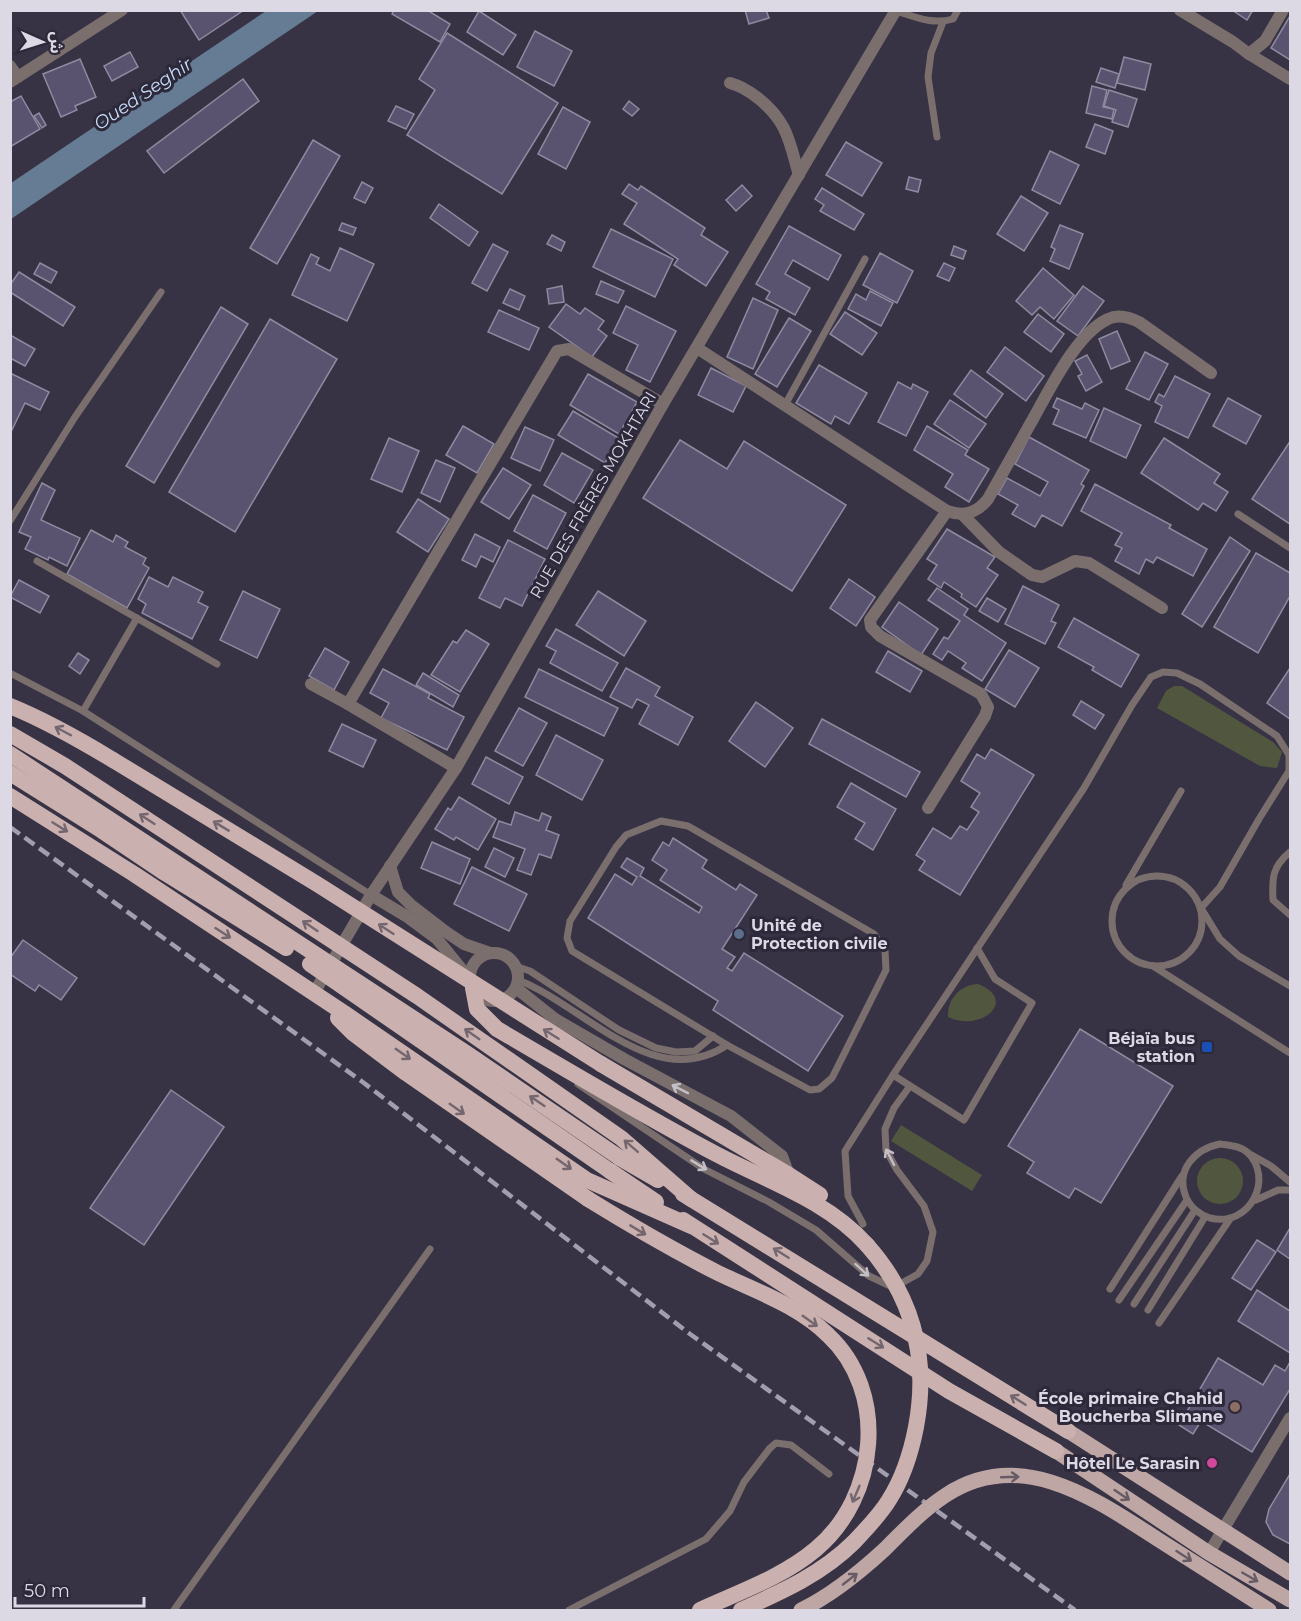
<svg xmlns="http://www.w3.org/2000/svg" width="1301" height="1621" font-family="Montserrat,'Noto Sans Arabic',sans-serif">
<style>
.green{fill:#51563f}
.water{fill:#667b94}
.building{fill:#5a536f;stroke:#8f8aa0;stroke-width:1.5}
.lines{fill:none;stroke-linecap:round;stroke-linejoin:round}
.service{stroke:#7a6f6d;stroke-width:7}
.minor{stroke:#7a6f6d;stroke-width:12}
.tertiary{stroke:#7a6f6d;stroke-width:12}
.primary{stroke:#bda6a3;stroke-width:15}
.trunk{stroke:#cab0ae;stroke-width:16}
.rail{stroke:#a29ead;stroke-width:4.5;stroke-dasharray:12 6;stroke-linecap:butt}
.primary-bridge{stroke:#bda6a3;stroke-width:15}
.trunk-bridge{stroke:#cab0ae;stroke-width:16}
.oneway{stroke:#74666f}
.oneway2{stroke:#c4bec7}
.oneway3{stroke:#675b65}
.service-dot{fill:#5c6f8a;stroke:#2d293b;stroke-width:2}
.transit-dot{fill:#1a4fb4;stroke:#2d293b;stroke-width:2}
.education-dot{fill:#8d6e63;stroke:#2d293b;stroke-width:2}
.hotel-dot{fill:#d1479c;stroke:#2d293b;stroke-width:2}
.labels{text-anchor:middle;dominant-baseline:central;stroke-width:6;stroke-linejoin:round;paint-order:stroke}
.street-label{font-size:16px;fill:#dcd9e5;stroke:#2d293b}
.poi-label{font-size:16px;font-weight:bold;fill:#dcd9e5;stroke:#2d293b;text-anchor:end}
.water-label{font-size:18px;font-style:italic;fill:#c5dcf7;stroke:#2d293b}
</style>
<rect width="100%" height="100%" fill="#373345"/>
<g class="green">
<path d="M1174 686H1182L1273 742 1282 752 1277 768 1260 766 1157 708 1166 691Z"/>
<path d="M978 984C1019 1000 981 1033 948 1017 947 999 960 985 978 984Z"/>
<path d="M901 1125 982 1175 972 1191 891 1141Z"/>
<circle cx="1220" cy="1181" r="23"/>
</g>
<path class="water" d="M266 11H318L11 219V183Z"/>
<g class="building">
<path d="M180 10H244L199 40Z"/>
<path d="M394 10H427L450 24 440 42 392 14Z"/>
<path d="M745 10H766L769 18 749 24Z"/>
<path d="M1232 10H1253L1247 20Z"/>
<path d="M479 11 516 35 503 55 467 32Z"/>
<path d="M1290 16V60L1271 48Z"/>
<path d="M535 31 572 51 554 86 517 67Z"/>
<path d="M447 33 558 103 502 194 407 135 435 90 419 79Z"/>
<path d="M130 52 138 67 112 81 104 66Z"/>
<path d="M1124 57 1151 64 1145 90 1117 83Z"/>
<path d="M80 59 96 97 75 106 77 110 61 117 43 74Z"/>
<path d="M1101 68 1119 74 1115 88 1096 82Z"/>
<path d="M243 79 259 101 164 173 147 151Z"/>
<path d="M1092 86 1107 90 1103 107 1114 109 1112 119 1086 113Z"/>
<path d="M1109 90 1137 99 1128 127 1112 122 1116 110 1104 106Z"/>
<path d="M21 96 40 129 10 147V102Z"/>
<path d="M629 101 639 109 632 116 623 109Z"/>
<path d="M396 106 414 114 406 129 388 121Z"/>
<path d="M563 107 590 122 566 169 538 154Z"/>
<path d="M39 113 46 125 42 128 34 116Z"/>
<path d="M1095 124 1113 131 1105 154 1086 147Z"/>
<path d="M313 140 340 156 277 264 250 248Z"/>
<path d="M846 142 882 163 862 196 826 175Z"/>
<path d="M1050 151 1079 165 1060 204 1032 190Z"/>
<path d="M909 177 921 180 918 192 906 189Z"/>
<path d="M362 182 373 188 365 203 354 198Z"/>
<path d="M629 184 638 190 641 186 705 228 701 235 728 252 706 286 674 265 678 259 624 224 637 203 622 194Z"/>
<path d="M742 185 752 196 736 211 726 200Z"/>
<path d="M822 188 864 214 854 230 820 211 824 205 815 199Z"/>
<path d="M1021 196 1048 213 1024 251 997 234Z"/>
<path d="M439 204 478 232 469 246 430 218Z"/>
<path d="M342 223 356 228 353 235 339 230Z"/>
<path d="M1060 225 1083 234 1069 269 1050 261 1055 249 1051 247Z"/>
<path d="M789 226 841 255 828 280 793 260 785 274 810 288 795 315 766 299 770 292 756 284Z"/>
<path d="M611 229 673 259 655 297 593 267Z"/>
<path d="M552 235 565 242 561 251 547 244Z"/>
<path d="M493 244 508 252 487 291 472 283Z"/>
<path d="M954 246 966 251 963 259 951 255Z"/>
<path d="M340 248 374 264 347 321 292 295 311 254 319 258 316 264 330 271Z"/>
<path d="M880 253 913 271 897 303 863 285Z"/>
<path d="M40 263 57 272 51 283 34 274Z"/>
<path d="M944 263 955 268 949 281 937 276Z"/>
<path d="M1043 268 1074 295 1054 319 1040 307 1032 315 1016 301Z"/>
<path d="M19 272 75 307 63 326 10 292V285Z"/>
<path d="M601 281 624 291 618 303 596 294Z"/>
<path d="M562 286 564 302 549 304 547 289Z"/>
<path d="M1083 286 1104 301 1078 336 1057 321Z"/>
<path d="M510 289 525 296 519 310 503 303Z"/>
<path d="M870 291 893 303 881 326 848 309 856 294 866 300Z"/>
<path d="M753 298 778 310 753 369 727 357Z"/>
<path d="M566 304 580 314 585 308 604 321 598 329 607 336 592 357 549 327Z"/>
<path d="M626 306 676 331 650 382 626 370 638 345 613 333Z"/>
<path d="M221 307 248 324 154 483 126 466Z"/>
<path d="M499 310 539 328 529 350 488 332Z"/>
<path d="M845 312 877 333 862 355 830 334Z"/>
<path d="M1038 314 1064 334 1051 352 1024 332Z"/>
<path d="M789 318 811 331 777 387 755 374Z"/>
<path d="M270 319 337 359 235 532 169 492Z"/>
<path d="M1117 331 1130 361 1111 369 1099 339Z"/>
<path d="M10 335 35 349 25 366 10 358Z"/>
<path d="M1005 347 1044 376 1026 401 987 372Z"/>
<path d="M1145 352 1168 364 1149 400 1126 389Z"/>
<path d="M1087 355 1102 382 1086 391 1078 376 1082 374 1075 361Z"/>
<path d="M819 365 867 393 849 424 835 416 831 424 796 403Z"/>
<path d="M711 368 746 386 733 412 698 395Z"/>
<path d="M971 370 1003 394 986 418 954 394Z"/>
<path d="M10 373 49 392 40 410 25 403 10 434Z"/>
<path d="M588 374 637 402 619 434 570 405Z"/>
<path d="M1175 376 1210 394 1188 438 1155 422 1162 406 1155 402 1159 394 1164 397Z"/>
<path d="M898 382 911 389 913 384 928 392 906 436 878 422Z"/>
<path d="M1057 398 1082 409 1085 403 1099 410 1086 438 1053 424 1059 410 1053 407Z"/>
<path d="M1228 398 1261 416 1246 444 1213 426Z"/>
<path d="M950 400 986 424 969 448 934 424Z"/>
<path d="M1104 408 1141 425 1126 458 1090 441Z"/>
<path d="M573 411 620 439 605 463 558 435Z"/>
<path d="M463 426 494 444 477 473 446 455Z"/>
<path d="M927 426 968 450 965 455 989 469 969 502 945 487 953 474 914 450Z"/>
<path d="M525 427 554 440 540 471 511 458Z"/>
<path d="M1029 437 1089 470 1081 484 1084 486 1062 526 1042 515 1035 527 1012 514 1018 505 998 494 1007 478 1040 496 1048 482 1015 464Z"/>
<path d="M389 438 419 451 402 492 371 479Z"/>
<path d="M1164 438 1220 474 1214 483 1228 492 1216 511 1203 503 1198 510 1141 473Z"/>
<path d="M680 440 727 469 744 441 846 505 792 591 643 498Z"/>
<path d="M1289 443 1290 444V524L1252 499Z"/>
<path d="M562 453 593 470 574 503 544 485Z"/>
<path d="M436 460 455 468 440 502 421 493Z"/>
<path d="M503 468 531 485 509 519 481 502Z"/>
<path d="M42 483 55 490 41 520 80 538 67 566 49 557 48 560 25 549 31 537 19 532Z"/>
<path d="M1095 484 1171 525 1169 528 1207 549 1193 576 1157 557 1153 563 1146 559 1139 574 1115 561 1122 548 1115 545 1122 533 1081 511Z"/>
<path d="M533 495 566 513 547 549 514 531Z"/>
<path d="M418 499 449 519 428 552 397 532Z"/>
<path d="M947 529 995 557 987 568 998 575 976 607 961 597 962 594 944 582 941 588 928 579 937 565 927 559Z"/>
<path d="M91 530 113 542 116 535 128 542 125 547 146 558 143 564 149 568 127 608 67 574Z"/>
<path d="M475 534 500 547 493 562 481 556 476 567 462 560Z"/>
<path d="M1230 537 1250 551 1202 627 1182 614Z"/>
<path d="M508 540 545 559 522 606 505 598 500 608 479 598Z"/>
<path d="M1256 553 1290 573V596L1258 653 1214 627Z"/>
<path d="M149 577 168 587 173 577 203 592 198 602 208 607 192 639 142 613 146 604 138 599Z"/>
<path d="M849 579 875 597 856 626 830 608Z"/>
<path d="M19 580 49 596 40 613 10 597Z"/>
<path d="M1023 586 1059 605 1051 621 1056 623 1045 644 1005 624Z"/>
<path d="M937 588 968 609 964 615 1006 643 982 681 962 668 966 663 948 651 942 660 933 654 944 637 948 639 960 621 928 600Z"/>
<path d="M243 591 280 609 257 658 220 640Z"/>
<path d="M598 591 646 621 624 656 576 625Z"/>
<path d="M987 598 1006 609 998 622 979 611Z"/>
<path d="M899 602 938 629 921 655 882 627Z"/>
<path d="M1074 618 1139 655 1121 687 1092 670 1094 667 1058 647Z"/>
<path d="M556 629 618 663 602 691 550 663 556 651 546 646Z"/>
<path d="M466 630 489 644 460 692 431 675 453 641 457 643Z"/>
<path d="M325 648 349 662 334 690 309 676Z"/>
<path d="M1009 650 1039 668 1015 707 985 689Z"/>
<path d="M888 651 922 671 910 692 876 672Z"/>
<path d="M78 653 89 660 80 674 69 666Z"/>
<path d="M626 668 660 687 655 696 693 717 678 745 639 724 649 705 637 699 632 708 610 697Z"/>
<path d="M1290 668V719L1267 703Z"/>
<path d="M383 669 430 694 428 698 464 717 447 750 381 718 389 703 370 693Z"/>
<path d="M539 669 618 708 604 736 525 697Z"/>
<path d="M423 673 459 695 453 707 416 685Z"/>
<path d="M1081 701 1104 715 1095 729 1073 715Z"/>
<path d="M756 702 793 728 765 767 729 741Z"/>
<path d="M519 708 547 723 523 766 495 751Z"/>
<path d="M822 719 920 772 906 797 809 744Z"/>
<path d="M342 724 376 740 363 767 329 751Z"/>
<path d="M556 735 603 760 582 800 536 775Z"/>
<path d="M991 749 1034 775 960 895 919 870 925 861 916 855 933 828 951 839 960 826 967 830 979 812 971 807 980 793 961 781 977 754 985 759Z"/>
<path d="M486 757 523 777 509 804 472 784Z"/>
<path d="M851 783 896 809 873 850 855 839 865 823 837 807Z"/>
<path d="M459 797 496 819 478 850 456 837 454 840 435 829 448 808 451 810Z"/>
<path d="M515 812 539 821 542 813 551 817 546 830 559 835 551 858 539 854 531 875 517 870 525 849 493 837 499 821 511 825Z"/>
<path d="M673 838 707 860 702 868 736 890 740 884 757 895 722 949 735 957 727 968 732 971 744 953 843 1016 808 1071 713 1010 718 1001 588 918 615 874 632 885 637 877 621 867 627 858 644 868 640 876 699 913 702 907 660 880 667 870 652 860 663 842 669 846Z"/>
<path d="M432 842 470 859 460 884 421 868Z"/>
<path d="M494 848 514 858 505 877 485 867Z"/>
<path d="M472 867 527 894 509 931 454 904Z"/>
<path d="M23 940 77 978 61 1000 39 985 35 991 10 974V958Z"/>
<path d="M1080 1029 1173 1086 1101 1203 1075 1188 1069 1198 1027 1173 1034 1162 1008 1146Z"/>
<path d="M171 1090 224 1127 144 1245 90 1208Z"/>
<path d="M1290 1228V1259L1277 1250Z"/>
<path d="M1257 1240 1276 1252 1251 1290 1232 1278Z"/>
<path d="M1257 1290 1290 1311V1353L1238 1321Z"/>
<path d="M1218 1358 1263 1385 1275 1365 1285 1371 1290 1362V1389L1252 1452 1201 1421 1193 1434 1179 1425Z"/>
<path d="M1290 1474V1544L1273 1535 1266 1522 1269 1509Z"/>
</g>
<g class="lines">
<g class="service">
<path d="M896 11C915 17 933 25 953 19L958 10"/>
<path d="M937 137 928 77 931 53 943 22"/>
<path d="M785 405 865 259"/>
<path d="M1238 514 1290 548"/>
<path d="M10 521 75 417 161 292"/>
<path d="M37 561 217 664"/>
<path d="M10 673 83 711 371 895"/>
<path d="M83 711 137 618"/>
<path d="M661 821 688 826 874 934 885 951 886 970 832 1078 819 1089 810 1090 727 1045 572 951 567 938 570 921 616 847 626 835Z"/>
<path d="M1290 852C1272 867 1272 878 1273 900L1290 915"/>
<circle cx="1157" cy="921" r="45"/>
<path d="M1126 885 1181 791"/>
<path d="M515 966 530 971 619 1030 656 1048 676 1052 695 1051 713 1036"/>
<path d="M1153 966 1290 1053"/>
<path d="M518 980C584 1005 654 1094 727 1045"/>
<path d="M893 1075 964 1120 1032 1003 995 979 977 948"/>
<path d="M578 1084 704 1169 769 1202 816 1230 869 1276 888 1285 900 1284 918 1274 927 1261 933 1232 924 1206 897 1170 886 1150 885 1129 894 1108 910 1086"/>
<path d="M1220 1144C1229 1145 1240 1146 1247 1152 1275 1178 1250 1228 1210 1218 1200 1215 1190 1207 1186 1197 1175 1170 1195 1149 1220 1144Z"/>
<path d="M1248 1153 1271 1166 1290 1182"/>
<path d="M1256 1200 1278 1190H1290"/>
<path d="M863 1224 848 1196 845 1151 893 1075 1084 788 1132 705 1151 677 1163 672 1177 673 1200 684 1277 736 1289 755V771L1259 819 1220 887 1201 908 1220 939 1239 956 1290 986"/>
<path d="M1110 1289 1182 1176"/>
<path d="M1119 1300 1187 1200"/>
<path d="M1134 1304 1195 1210"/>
<path d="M1148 1310 1205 1217"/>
<path d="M1159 1323 1230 1219"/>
<path d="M174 1610 430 1249"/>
<path d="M569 1610 706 1539 730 1511 744 1482 770 1448 776 1443 791 1445 829 1474"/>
</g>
<g class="minor">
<path d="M1180 10 1233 42 1249 54 1265 41 1283 10"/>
<path d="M1249 54 1290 79"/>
<path d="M10 66 18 77"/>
<path d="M10 82 122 10"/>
<path d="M730 83C741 86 749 91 758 98 788 122 789 141 799 175"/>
<path d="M697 348 947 511C964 517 977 513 988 499 1003 472 1018 446 1033 419 1050 389 1076 334 1108 319 1118 314 1129 317 1139 322L1211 373"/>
<path d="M962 514 999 552 1032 575 1042 577 1075 561 1089 563 1162 608"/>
<path d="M311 684 348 704 557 351 569 349 663 404"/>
<path d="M348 704 456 768"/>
<path d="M928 808 985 716 988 707 981 694 880 636 871 627 870 620 947 511"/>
</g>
<g class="tertiary">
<path d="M390 866 398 892 411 905 446 932 464 944 490 953"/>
<path d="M371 895 406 916 437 939 468 977"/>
<circle cx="494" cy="977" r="24"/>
<path d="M516 988 555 1019 624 1059 731 1116 782 1156 789 1175"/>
<path d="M314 993 371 895 456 768 663 404 896 10"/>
<path d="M1209 1553 1290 1418"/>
</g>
<g class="primary">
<path d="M1068 1431 1290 1573"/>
<path d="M1056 1451 1209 1553 1290 1600"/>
</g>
<g class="trunk">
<path d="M10 706C47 721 80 740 113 760"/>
<path d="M10 734 65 766 417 996 621 1138 691 1199"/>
<path d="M10 796 134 874 347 1015 587 1180 691 1226"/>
<path d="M473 988 477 1009 497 1029C569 1071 642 1115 716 1154 767 1181 827 1200 867 1245"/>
<path d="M338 1018 353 1033 406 1073 588 1199"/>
<path d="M601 1064 789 1175 820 1195"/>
<path d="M620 1158 658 1180"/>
<path d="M610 1171 656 1202"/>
<path d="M683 1194 1068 1431"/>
<path d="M683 1220 949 1391 1056 1451"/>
</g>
<path class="rail" d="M10 827 364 1083 690 1334 1075 1610"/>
<path class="primary-bridge" d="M801 1610C832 1595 859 1573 885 1549 904 1530 923 1510 946 1495 1022 1445 1098 1501 1162 1542 1198 1565 1234 1588 1269 1610"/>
<g class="trunk-bridge">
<path d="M10 754 466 1053 620 1158"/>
<path d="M113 760 317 884 601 1064"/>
<path d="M10 773 101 830 165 873 286 948"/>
<path d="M310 964 610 1171"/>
<path d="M588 1199C630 1225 673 1250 718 1273 755 1291 798 1305 828 1335 889 1392 878 1497 816 1549 783 1577 739 1592 700 1610"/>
<path d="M741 1610C781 1592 822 1574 854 1542 866 1529 880 1515 889 1500 903 1478 911 1453 916 1427 929 1358 914 1298 867 1245"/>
</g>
</g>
<defs><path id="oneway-shaft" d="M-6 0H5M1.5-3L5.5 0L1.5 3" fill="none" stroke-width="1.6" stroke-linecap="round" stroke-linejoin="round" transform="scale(1.5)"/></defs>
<g class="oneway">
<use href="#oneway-shaft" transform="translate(63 731) rotate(-152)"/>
<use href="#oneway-shaft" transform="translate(147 819) rotate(-147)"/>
<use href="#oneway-shaft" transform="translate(221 826) rotate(-149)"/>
<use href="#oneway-shaft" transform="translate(60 827) rotate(32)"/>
<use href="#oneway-shaft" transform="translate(310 926) rotate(-146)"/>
<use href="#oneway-shaft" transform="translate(386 929) rotate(-147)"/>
<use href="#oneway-shaft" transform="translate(223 933) rotate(33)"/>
<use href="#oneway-shaft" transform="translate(472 1034) rotate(-145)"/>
<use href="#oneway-shaft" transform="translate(551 1034) rotate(-148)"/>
<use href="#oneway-shaft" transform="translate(403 1054) rotate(35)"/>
<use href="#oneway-shaft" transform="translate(537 1101) rotate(-146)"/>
<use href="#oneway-shaft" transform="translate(457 1109) rotate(35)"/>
<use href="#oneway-shaft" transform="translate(631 1146) rotate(-139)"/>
<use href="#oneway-shaft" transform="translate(564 1164) rotate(35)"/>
<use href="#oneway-shaft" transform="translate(638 1230) rotate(31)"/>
<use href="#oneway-shaft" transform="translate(711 1239) rotate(32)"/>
<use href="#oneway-shaft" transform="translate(781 1253) rotate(-148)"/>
<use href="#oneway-shaft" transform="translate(810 1321) rotate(35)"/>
<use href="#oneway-shaft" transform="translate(876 1343) rotate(32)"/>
<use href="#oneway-shaft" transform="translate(1018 1400) rotate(-148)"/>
<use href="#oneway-shaft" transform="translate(856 1494) rotate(113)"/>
</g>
<g class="oneway2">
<use href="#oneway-shaft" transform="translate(680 1089) rotate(-153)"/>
<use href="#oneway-shaft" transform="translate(890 1157) rotate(-117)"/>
<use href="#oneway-shaft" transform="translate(699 1165) rotate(31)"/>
<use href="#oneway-shaft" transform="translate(862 1270) rotate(42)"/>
</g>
<g class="oneway3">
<use href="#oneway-shaft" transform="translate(1010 1477) rotate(-2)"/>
<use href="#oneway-shaft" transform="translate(1122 1495) rotate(34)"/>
<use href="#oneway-shaft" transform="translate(1184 1556) rotate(33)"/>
<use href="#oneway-shaft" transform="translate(1250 1577) rotate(30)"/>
<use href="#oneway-shaft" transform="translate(850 1579) rotate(-38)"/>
</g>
<circle class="service-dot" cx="739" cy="934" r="6"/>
<rect class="transit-dot" x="1201" y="1041" width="12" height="12" rx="3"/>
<circle class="education-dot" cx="1235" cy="1407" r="6"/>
<circle class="hotel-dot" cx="1212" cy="1463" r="6"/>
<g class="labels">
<g class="street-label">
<text transform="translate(593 495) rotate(-60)">RUE DES FRÈRES MOKHTARI</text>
</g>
<g class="poi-label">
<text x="751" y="925" text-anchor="start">Unité de<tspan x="751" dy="18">Protection civile</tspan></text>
<text x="1195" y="1038">Béjaïa bus<tspan x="1195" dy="18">station</tspan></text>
<text x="1223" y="1398">École primaire Chahid<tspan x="1223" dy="18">Boucherba Slimane</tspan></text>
<text x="1200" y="1463">Hôtel Le Sarasin</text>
</g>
<g class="water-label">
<text transform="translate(143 94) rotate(-34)">Oued Seghir</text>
</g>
</g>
<rect width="1301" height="1621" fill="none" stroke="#dcd9e5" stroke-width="24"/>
<g transform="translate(42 42) rotate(93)" stroke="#2d293b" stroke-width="4.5" paint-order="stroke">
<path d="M0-4.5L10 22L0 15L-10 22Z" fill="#dcd9e5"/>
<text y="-9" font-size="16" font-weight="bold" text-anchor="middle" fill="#dcd9e5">ش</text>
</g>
<path d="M15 1597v9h129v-9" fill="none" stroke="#dcd9e5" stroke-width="3"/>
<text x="24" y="1597" font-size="18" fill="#dcd9e5" stroke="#2d293b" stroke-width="4.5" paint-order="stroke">50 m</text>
</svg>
